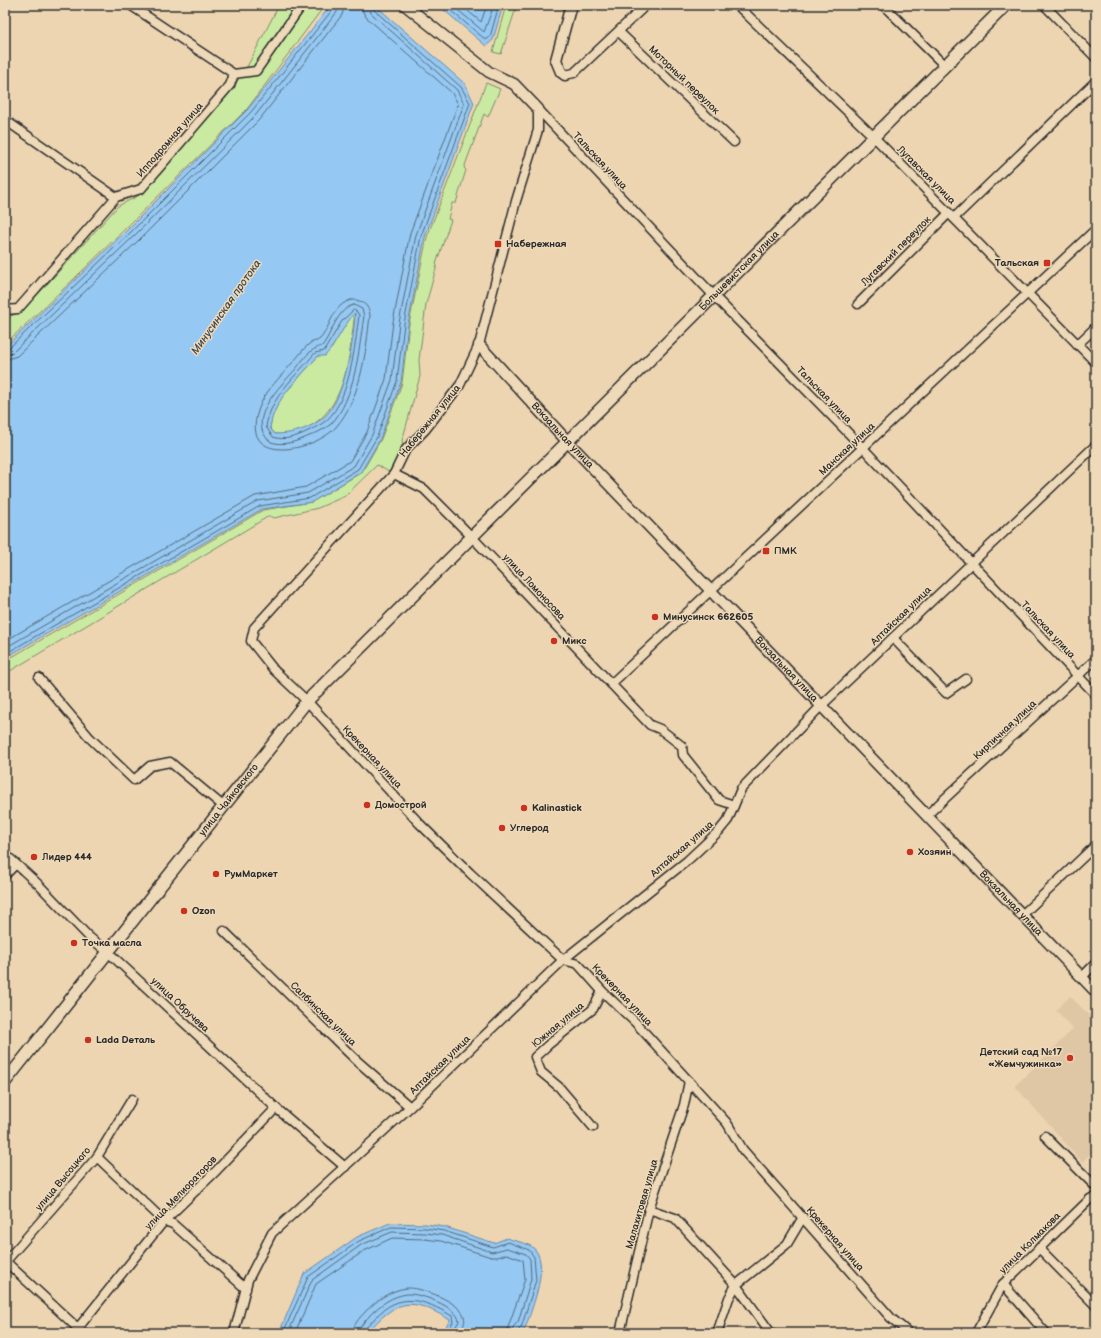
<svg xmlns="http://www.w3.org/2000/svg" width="1101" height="1338" font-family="'Balsamiq Sans',sans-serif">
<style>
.built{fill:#dfc6a4}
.green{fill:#caeaa2;stroke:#7a8a66}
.water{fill:#95c8f2;stroke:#6b89a2;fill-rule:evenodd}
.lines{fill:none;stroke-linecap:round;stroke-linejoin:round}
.shore{stroke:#556a7b;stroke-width:1}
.minor-casing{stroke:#2b2b2b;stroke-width:11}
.tertiary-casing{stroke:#2b2b2b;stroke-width:13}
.secondary-casing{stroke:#2b2b2b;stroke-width:14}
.minor{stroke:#eed9b8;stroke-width:8}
.tertiary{stroke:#eed9b8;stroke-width:10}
.secondary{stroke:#eed9b8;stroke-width:11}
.poi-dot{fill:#c8321e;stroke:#eed9b8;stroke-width:1.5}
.labels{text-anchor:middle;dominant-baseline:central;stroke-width:3;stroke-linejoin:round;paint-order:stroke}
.street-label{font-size:10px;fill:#2b2b2b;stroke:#eed9b8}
.poi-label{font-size:10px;font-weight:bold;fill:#2b2b2b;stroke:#eed9b8;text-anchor:start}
.water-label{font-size:11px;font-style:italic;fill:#404a53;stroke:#eed9b8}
</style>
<rect width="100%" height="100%" fill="#edd5b2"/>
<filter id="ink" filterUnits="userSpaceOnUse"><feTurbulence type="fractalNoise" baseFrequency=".025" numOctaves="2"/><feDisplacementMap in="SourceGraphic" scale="8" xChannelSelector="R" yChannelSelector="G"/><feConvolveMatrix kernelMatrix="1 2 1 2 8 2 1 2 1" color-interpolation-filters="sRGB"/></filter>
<g filter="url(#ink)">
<path class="built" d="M1070 996 1088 1014 1096 1016V1158L1091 1153 1082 1162 1015 1086 1073 1029 1056 1010Z"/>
<g class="green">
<path d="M279 5H325L247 109 77 276 5 344V318L22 312 118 206 138 196 228 95 248 65Z"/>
<path d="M506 5H517L501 54 493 52Z"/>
<path d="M486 83 500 89 488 117 484 114 464 168 466 170 456 203H452L448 219 451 220 436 264 437 265 426 304 419 360 420 376 402 441 404 447 389 472 377 465 345 496 318 508 274 518 269 516 5 674V661L263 510 312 502 362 472 381 439 402 383 409 324 427 237Z"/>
<path d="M355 312C349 357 347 418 294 433 288 435 281 434 275 434L270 428 272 416 281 398 318 356 332 348 345 324Z"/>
</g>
<g class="water">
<path d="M331 5H375L465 84 474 103 425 237 408 324 401 382 380 439 361 472 312 502 262 509 5 658V347L128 229 248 109ZM355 313C354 340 345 399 324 417 310 429 292 434 275 434L270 428C274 398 300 378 318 356H325C337 343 343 326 355 313Z"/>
<path d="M438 5H503L493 40 486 46Z"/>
<path d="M390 1223 426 1224 445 1227 494 1243 507 1238C514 1241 524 1242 531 1246 553 1260 531 1310 525 1329L519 1333H442L450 1320C410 1296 397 1299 367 1333H279L304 1274 357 1237Z"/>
</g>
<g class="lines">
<g class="shore">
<path d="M444 5 486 40 490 37 499 5"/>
<path d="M452 5 484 32 494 5"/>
<path d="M461 5 481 22 487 5"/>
<path d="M351 300C361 299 369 305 370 315 366 352 361 398 336 427 314 452 240 466 258 411 264 391 280 378 293 362 298 357 303 349 309 344 312 341 317 342 320 339 331 327 332 305 351 300Z"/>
<path d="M354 305 362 309 364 316C359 349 355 399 331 424 324 430 314 434 307 437 296 442 282 446 271 442 244 421 280 386 295 370 303 360 309 349 322 346 332 334 337 308 354 305Z"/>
<path d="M354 310 357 312 359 315C355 346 350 398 327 420 321 425 312 429 306 432 296 437 284 441 273 437L266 427C270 397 296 376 315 353L324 351 342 321Z"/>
<path d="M5 349 9 348 131 232 251 112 333 9 334 5"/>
<path d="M5 354 13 352 135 235 255 116 337 12 339 5"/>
<path d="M5 360 17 356 139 240 259 120 342 15 345 5"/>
<path d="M5 641 255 496 306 487 350 461 367 432 386 379 393 322 410 233 458 104 452 93 366 17 363 12 362 5"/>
<path d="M5 648 258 501 308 493 354 466 372 435 392 380 399 323 416 235 464 104 457 90 371 13 368 5"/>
<path d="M5 654 260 506 310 498 358 469 377 437 397 381 404 324 421 236 470 103 461 87 374 10 373 5"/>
<path d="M283 1333 308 1277 359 1241 391 1227 425 1228 444 1231 493 1247 508 1242 529 1250 534 1257 536 1280 522 1325 517 1333"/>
<path d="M288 1333 312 1280 361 1245 392 1232 425 1233 442 1235 492 1252 507 1248 526 1254 530 1259 531 1279 518 1322 513 1327 512 1333"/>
<path d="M295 1333 316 1284 364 1251 392 1238 424 1239 441 1241 491 1257H498L507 1254 523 1260 525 1279 506 1333"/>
<path d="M353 1333C353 1324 359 1319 365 1312 377 1300 390 1290 407 1288 421 1287 460 1302 464 1316 466 1322 463 1328 459 1333"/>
<path d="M359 1333C359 1325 366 1321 370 1315 381 1304 392 1296 407 1294 420 1293 458 1307 459 1321L452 1333"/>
<path d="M364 1333C365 1327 371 1323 375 1318 399 1291 424 1299 452 1316L453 1322 446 1333"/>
</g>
<defs>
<g id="minor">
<path d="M130 5 234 74"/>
<path d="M737 5 874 137 1096 363"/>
<path d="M883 5 944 65"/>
<path d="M1044 5 1096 58"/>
<path d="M619 32 734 142"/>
<path d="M565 75 574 73 646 5"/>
<path d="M538 109V130L516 201 479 345 460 385 425 430 406 449 394 474 254 628 251 641 274 670 307 701 420 824 470 873 563 960 578 964 602 991 635 1022 727 1123 743 1150 891 1318 909 1333"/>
<path d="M538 109 714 296 863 448 1096 695"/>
<path d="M5 120 116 197"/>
<path d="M954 218 1096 81"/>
<path d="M858 304 949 213"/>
<path d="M5 310 18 309 116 197 141 189 230 85 234 74 256 71 302 5"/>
<path d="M1077 345 1096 327"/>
<path d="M394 474 424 489 472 537 650 725 660 729 682 746 683 755 719 800 734 805"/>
<path d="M893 638 946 693 966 679"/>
<path d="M39 678 90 738 134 780 150 766 170 762 223 806"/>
<path d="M611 684 1096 229"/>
<path d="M927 815 1096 659"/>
<path d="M5 854 38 884 89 937 108 952 276 1108 345 1167"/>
<path d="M5 875 15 865"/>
<path d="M1022 915 1096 845"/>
<path d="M224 931 355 1059 410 1107"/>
<path d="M1082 977 1096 963"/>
<path d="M593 1127 559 1087 541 1072 535 1057 548 1045 593 1009 602 991"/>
<path d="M1045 1136 1096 1187"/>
<path d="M97 1157 164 1221 173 1224 246 1289"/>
<path d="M649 1209 675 1218 736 1285 771 1333"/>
<path d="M1039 1248 1096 1306"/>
<path d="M5 1261 83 1333"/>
<path d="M5 1267 6 1261 97 1157 132 1099"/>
<path d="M1003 1284 1046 1333"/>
<path d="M74 1333 164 1221 216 1171 276 1108"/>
<path d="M234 1333 248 1280 272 1233 410 1107 563 960 688 860 719 831 728 820 741 789 822 705 1096 445"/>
<path d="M620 1333 649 1209 684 1105 689 1081"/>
<path d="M717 1333 729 1298 736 1285 787 1244 803 1217"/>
<path d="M976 1333 1003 1284 1090 1199 1096 1196"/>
</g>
<g id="tertiary">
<path d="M405 5 489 72 514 84 538 109"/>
<path d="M565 75 561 72 556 60 571 5"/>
<path id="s1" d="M479 345 568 442 1096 992"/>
</g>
<g id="secondary">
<path id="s2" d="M5 1082 307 701 1006 5"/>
</g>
</defs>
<use href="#minor" class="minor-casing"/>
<use href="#tertiary" class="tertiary-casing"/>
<use href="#secondary" class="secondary-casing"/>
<use href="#minor" class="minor"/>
<use href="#tertiary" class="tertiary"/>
<use href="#secondary" class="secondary"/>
</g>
</g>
<g class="poi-dot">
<rect x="494" y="240" width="8" height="8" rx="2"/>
<rect x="1043" y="259" width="8" height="8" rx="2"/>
<rect x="762" y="547" width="8" height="8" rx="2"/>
<circle cx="655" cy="617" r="4"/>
<circle cx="554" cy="641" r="4"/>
<circle cx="367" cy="805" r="4"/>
<circle cx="524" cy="808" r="4"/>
<circle cx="502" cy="828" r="4"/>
<circle cx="910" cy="852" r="4"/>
<circle cx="34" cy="857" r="4"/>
<circle cx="216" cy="874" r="4"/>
<circle cx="184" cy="911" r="4"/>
<circle cx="74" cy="943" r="4"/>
<circle cx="88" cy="1040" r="4"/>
<circle cx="1070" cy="1058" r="4"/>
</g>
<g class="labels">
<g class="street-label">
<text transform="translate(684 80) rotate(44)">Моторный переулок</text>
<text transform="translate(170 140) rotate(-49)">Ипподромная улица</text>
<text transform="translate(600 161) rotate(47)">Тальская улица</text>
<text transform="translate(926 175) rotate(45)">Лугавская улица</text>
<text transform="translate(896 251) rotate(-45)">Лугавский переулок</text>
<text stroke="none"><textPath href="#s2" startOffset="1096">Большевистская улица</textPath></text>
<text transform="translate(824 395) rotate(46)">Тальская улица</text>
<text transform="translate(430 421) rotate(-51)">Набережная улица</text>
<text stroke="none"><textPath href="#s1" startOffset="123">Вокзальная улица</textPath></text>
<text transform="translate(847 449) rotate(-43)">Манская улица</text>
<text transform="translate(534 587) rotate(47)">улица Ломоносова</text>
<text transform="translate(901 616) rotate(-44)">Алтайская улица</text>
<text transform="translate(1048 630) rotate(47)">Тальская улица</text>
<text stroke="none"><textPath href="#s1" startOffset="447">Вокзальная улица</textPath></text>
<text transform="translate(1005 730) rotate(-43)">Кирпичная улица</text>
<text transform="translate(372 757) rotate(47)">Крекерная улица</text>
<text stroke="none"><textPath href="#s2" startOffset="360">улица Чайковского</textPath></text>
<text transform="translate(682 849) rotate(-41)">Алтайская улица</text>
<text stroke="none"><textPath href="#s1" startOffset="771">Вокзальная улица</textPath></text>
<text transform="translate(622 995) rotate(46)">Крекерная улица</text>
<text transform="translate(180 1005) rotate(43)">улица Обручева</text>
<text transform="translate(323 1014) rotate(44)">Салбинская улица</text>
<text transform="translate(558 1025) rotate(-40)">Южная улица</text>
<text transform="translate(440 1065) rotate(-44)">Алтайская улица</text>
<text transform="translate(63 1179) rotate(-50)">улица Высоцкого</text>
<text transform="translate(181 1193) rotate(-46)">улица Мелиораторов</text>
<text transform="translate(642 1204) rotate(-74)">Малахитовая улица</text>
<text transform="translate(835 1239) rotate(49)">Крекерная улица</text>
<text transform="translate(1030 1243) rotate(-45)">улица Колмакова</text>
</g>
<g class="poi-label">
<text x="506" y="244">Набережная</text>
<text x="1039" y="263" text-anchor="end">Тальская</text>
<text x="774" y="551">ПМК</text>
<text x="663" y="617">Минусинск 662605</text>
<text x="562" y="641">Микс</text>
<text x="375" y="805">Домострой</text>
<text x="532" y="808">Kalinastick</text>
<text x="510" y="828">Углерод</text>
<text x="918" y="852">Хозяин</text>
<text x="42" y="857">Лидер 444</text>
<text x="224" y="874">РумМаркет</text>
<text x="192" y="911">Ozon</text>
<text x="82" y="943">Точка масла</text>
<text x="96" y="1040">Lada Dеталь</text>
<text x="1062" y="1052" text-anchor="end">Детский сад №17<tspan x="1062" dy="12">«Жемчужинка»</tspan></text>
</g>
<g class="water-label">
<text transform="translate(226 307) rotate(-55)">Минусинская протока</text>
</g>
</g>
<rect width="1101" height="1338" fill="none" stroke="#eed9b8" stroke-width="20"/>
<rect x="10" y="10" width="1081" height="1318" fill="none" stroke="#2b2b2b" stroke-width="1.5" filter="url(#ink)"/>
</svg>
